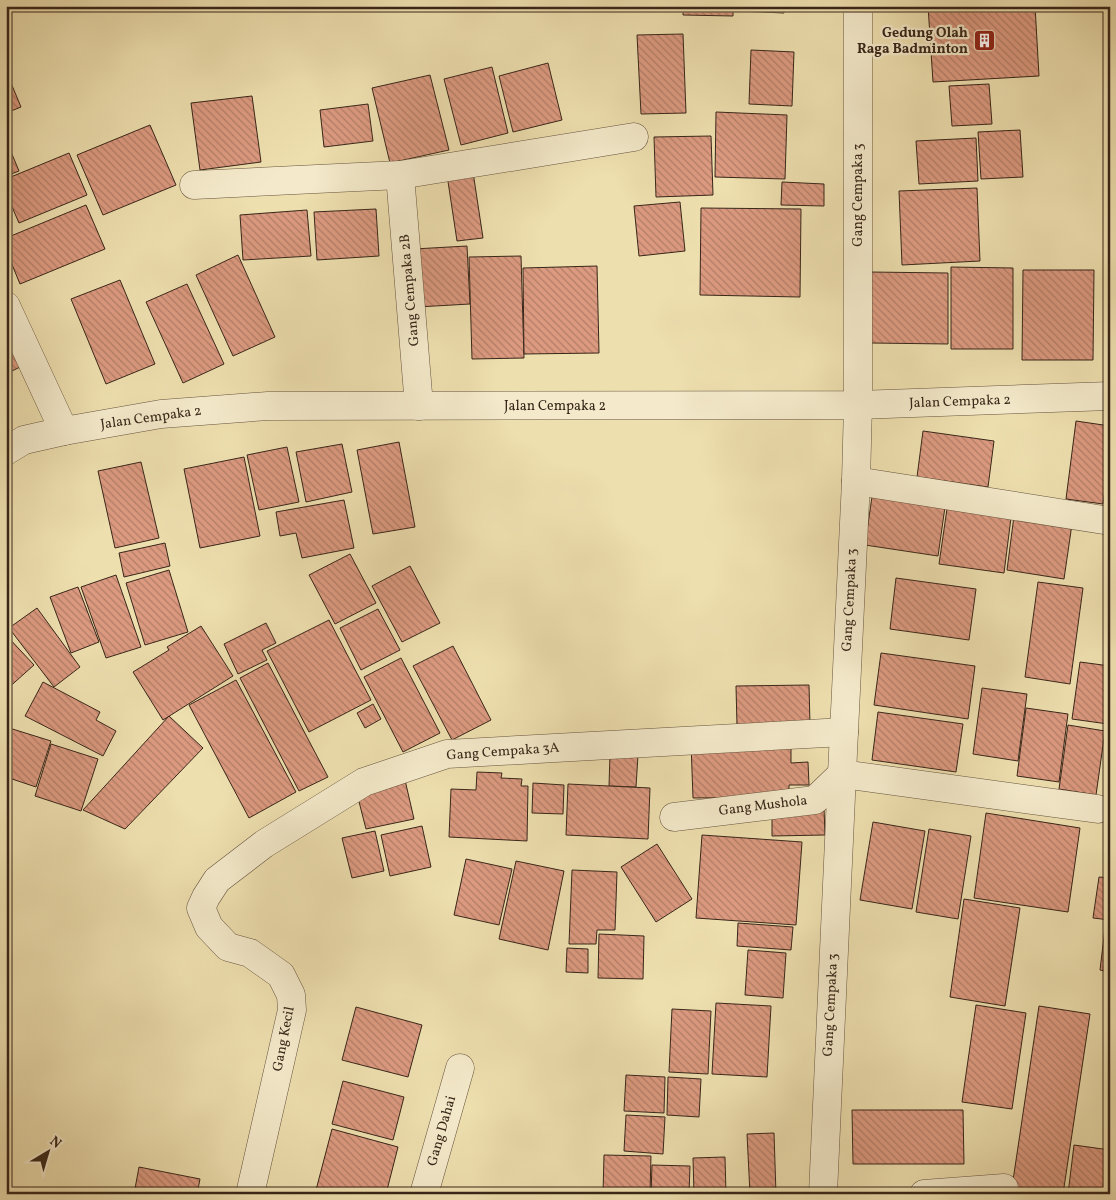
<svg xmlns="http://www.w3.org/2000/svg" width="1116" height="1200" font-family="Vollkorn,serif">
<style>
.building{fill:url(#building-back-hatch);stroke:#382619}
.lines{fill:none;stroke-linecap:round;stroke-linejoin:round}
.minor-casing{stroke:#66543e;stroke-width:29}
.minor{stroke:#f4eacb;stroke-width:28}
.labels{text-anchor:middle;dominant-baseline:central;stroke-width:4.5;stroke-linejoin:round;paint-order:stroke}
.poi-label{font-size:14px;font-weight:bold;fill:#382619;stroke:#f4eacb;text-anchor:end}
.street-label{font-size:14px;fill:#382619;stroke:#f4eacb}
</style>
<defs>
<pattern id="building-back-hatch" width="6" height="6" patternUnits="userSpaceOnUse" patternTransform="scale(1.25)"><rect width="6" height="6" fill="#dc9a80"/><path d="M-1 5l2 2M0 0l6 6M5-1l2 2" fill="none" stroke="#b37d68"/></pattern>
</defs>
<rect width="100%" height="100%" fill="#eedfaf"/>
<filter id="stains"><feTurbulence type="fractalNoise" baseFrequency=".004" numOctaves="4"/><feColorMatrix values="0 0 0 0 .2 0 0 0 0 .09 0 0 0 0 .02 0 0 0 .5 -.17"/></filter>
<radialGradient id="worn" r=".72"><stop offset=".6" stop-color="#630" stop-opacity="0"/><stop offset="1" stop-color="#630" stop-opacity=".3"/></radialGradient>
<g class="building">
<path d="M683 6H733V16L683 15Z"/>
<path d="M739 6H784V13L739 11Z"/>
<path d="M928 6H1035L1039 76 933 82Z"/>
<path d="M683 34 686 113 641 114 637 35Z"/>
<path d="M751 50 794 52 792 106 749 104Z"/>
<path d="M548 63 562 120 513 132 499 76Z"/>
<path d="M492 67 508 133 461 145 444 79Z"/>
<path d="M6 71 21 107 6 113Z"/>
<path d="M430 75 449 150 390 163 372 88Z"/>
<path d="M989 84 992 124 952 126 949 86Z"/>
<path d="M252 96 261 162 200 170 191 103Z"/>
<path d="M368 104 373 141 324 147 320 110Z"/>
<path d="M716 112 787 115 785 179 715 177Z"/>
<path d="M150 125 176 185 103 215 77 155Z"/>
<path d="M1020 130 1023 177 981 179 978 132Z"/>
<path d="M711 136 713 195 656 197 654 137Z"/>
<path d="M976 138 978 181 919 184 916 141Z"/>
<path d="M9 147 19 171 6 176V148Z"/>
<path d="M69 153 87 195 19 223 6 193V179Z"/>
<path d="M473 172 483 238 457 241 447 175Z"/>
<path d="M782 182 824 184V206L781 205Z"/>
<path d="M977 188 980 261 902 265 899 191Z"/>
<path d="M680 202 685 251 639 256 634 206Z"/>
<path d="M86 205 105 249 20 284 6 250V238Z"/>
<path d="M701 208 801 209 800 297 700 295Z"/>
<path d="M376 209 379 256 317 260 314 212Z"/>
<path d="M307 210 311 256 243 260 240 215Z"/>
<path d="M467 246 470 304 417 307 414 249Z"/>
<path d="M238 255 275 337 233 356 196 275Z"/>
<path d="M521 256 524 358 472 359 469 257Z"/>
<path d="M597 266 599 353 524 354 523 268Z"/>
<path d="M951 267 1013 268V349H951Z"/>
<path d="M1023 270H1094L1093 360H1022Z"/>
<path d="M870 272 948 273V344L871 343Z"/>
<path d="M120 280 155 364 106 384 71 299Z"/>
<path d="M187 284 224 364 183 383 146 302Z"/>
<path d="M6 330 24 365 6 374Z"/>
<path d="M1076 421 1110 426V454L1103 504 1066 499Z"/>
<path d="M923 431 994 441 988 487 917 477Z"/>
<path d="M399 442 415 527 373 534 357 450Z"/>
<path d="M342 444 352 492 306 502 296 452Z"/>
<path d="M287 447 299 502 259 510 247 455Z"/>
<path d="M244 457 260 536 200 548 184 469Z"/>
<path d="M141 462 159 538 115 548 98 471Z"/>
<path d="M1110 479V499H1107Z"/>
<path d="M873 490 946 500 938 556 865 545Z"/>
<path d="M344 500 354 548 302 558 296 533 280 536 276 512Z"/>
<path d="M948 502 1012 510 1004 573 939 564Z"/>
<path d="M1014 516 1072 524 1064 579 1007 570Z"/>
<path d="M165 543 170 566 124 577 119 553Z"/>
<path d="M350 554 376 603 335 624 309 575Z"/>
<path d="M410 566 440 623 402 642 372 586Z"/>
<path d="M169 570 188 632 145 645 126 583Z"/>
<path d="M116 575 141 647 106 658 81 587Z"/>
<path d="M896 578 976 589 969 640 890 629Z"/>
<path d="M1038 582 1083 588 1070 684 1025 677Z"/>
<path d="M78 587 99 642 71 653 50 597Z"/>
<path d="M37 608 80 667 54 687 9 628Z"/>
<path d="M378 609 400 650 361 670 340 628Z"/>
<path d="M329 620 371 700 309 732 267 651Z"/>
<path d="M266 623 276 643 262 650 267 660 238 674 224 644Z"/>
<path d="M201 626 233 676 163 720 133 672 169 650 167 647Z"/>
<path d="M6 635 34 665 6 690Z"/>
<path d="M453 646 491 720 452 740 413 666Z"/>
<path d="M881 653 975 666 968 719 874 705Z"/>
<path d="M401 658 440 733 403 752 364 677Z"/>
<path d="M1080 662 1110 666V709L1108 724 1072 719Z"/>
<path d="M268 663 328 777 299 791 240 678Z"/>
<path d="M236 680 296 792 249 818 189 705Z"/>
<path d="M43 682 100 712 96 720 116 731 103 756 25 716Z"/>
<path d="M809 685 810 725 737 726 736 686Z"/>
<path d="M982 688 1027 694 1018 761 973 754Z"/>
<path d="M373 704 381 719 365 728 357 713Z"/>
<path d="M1026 708 1068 714 1059 782 1017 776Z"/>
<path d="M878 712 963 724 956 772 872 760Z"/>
<path d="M169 716 203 748 125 829 83 810Z"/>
<path d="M1068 725 1105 731 1096 795 1059 789Z"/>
<path d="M6 727 51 741 36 787 6 777Z"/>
<path d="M791 742V763L808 762 809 785H789V797L693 798 691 743Z"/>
<path d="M51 744 98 759 81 811 35 796Z"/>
<path d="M610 754 638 755 636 787 609 786Z"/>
<path d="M477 772 502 773 501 778 522 779 521 786H528L527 841 449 837 451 789 476 790Z"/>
<path d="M405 780 414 819 366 829 356 790Z"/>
<path d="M533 783 564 785 563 814 532 813Z"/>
<path d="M568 784 650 788 648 839 566 835Z"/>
<path d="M772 808H824L825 835 772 836Z"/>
<path d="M986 813 1080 828 1068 912 974 898Z"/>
<path d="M873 822 925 831 912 909 860 900Z"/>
<path d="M422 826 431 867 390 876 381 835Z"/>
<path d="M929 829 971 836 958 919 916 912Z"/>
<path d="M375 831 384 871 352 878 342 838Z"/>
<path d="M702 835 802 842 796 925 696 918Z"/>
<path d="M657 844 692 899 656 922 621 867Z"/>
<path d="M466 859 512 869 499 925 454 915Z"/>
<path d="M516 861 564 871 548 950 499 939Z"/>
<path d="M572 870 617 872 615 930H597L596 944H569Z"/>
<path d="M1099 877 1110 878V920L1093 918Z"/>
<path d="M964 899 1020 908 1005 1006 950 997Z"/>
<path d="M738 923 793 927 791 950 737 946Z"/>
<path d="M1105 928 1110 929V972L1100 970Z"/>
<path d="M599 934 644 936 643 979 598 978Z"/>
<path d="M567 948 588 949V973L566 972Z"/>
<path d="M748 950 786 953 783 998 745 995Z"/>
<path d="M716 1003 771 1006 767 1077 712 1074Z"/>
<path d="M976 1005 1026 1013 1012 1109 962 1102Z"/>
<path d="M1039 1006 1090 1014 1063 1194H1011Z"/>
<path d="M356 1007 422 1025 408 1077 342 1060Z"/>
<path d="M672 1009 711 1011 708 1074 669 1072Z"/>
<path d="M626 1075 665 1077 664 1113 624 1111Z"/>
<path d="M668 1077 701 1079 699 1117 667 1115Z"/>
<path d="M343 1081 404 1097 393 1140 332 1124Z"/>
<path d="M852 1110H963L964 1164H853Z"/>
<path d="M626 1115 665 1117 663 1154 624 1151Z"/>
<path d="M332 1129 398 1147 386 1194H330L316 1190Z"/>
<path d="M774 1133 776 1194H750L747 1134Z"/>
<path d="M1074 1145 1110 1150V1194H1068Z"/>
<path d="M604 1155 651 1156 650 1194H603Z"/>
<path d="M725 1157 726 1194H694L693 1158Z"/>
<path d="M652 1165 690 1166 689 1194H651Z"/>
<path d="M139 1167 200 1179 197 1194H134Z"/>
</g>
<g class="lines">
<defs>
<g id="minor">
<path d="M400 175 419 406"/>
<path d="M194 185 400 175 634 137"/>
<path d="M6 306 64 431"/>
<path d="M6 451 24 440 64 431 161 414 268 406 858 405 1110 396"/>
<path d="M856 481 1110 521"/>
<path d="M674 817 815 800 842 774 1098 809"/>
<path d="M250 1194 292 1010 291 995 281 975 250 953 228 947 209 927 201 908 206 897 217 880 264 844 364 782 447 754 844 732"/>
<path d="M424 1194 460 1068"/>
<path d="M823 1194 842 774 856 481 858 405V6"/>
<path d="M924 1194 1004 1188"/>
</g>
</defs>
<use href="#minor" class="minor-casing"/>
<use href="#minor" class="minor"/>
</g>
<defs>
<symbol id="building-square" viewBox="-11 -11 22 22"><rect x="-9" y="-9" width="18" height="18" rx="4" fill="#8f2418" stroke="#f4eacb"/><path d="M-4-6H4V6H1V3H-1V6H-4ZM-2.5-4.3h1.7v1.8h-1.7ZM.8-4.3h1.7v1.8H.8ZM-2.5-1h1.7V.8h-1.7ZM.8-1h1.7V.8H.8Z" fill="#fff"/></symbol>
</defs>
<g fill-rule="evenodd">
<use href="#building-square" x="972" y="28" width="25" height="25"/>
</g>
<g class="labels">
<g class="poi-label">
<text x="968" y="33">Gedung Olah<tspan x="968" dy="16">Raga Badminton</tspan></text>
</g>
<g class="street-label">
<text transform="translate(858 195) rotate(-90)">Gang Cempaka 3</text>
<text transform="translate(410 290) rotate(-95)">Gang Cempaka 2B</text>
<text transform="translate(960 402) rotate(-2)">Jalan Cempaka 2</text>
<text x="555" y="406">Jalan Cempaka 2</text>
<text transform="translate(151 418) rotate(-8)">Jalan Cempaka 2</text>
<text transform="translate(850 600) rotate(-87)">Gang Cempaka 3</text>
<text transform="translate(503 752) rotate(-4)">Gang Cempaka 3A</text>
<text transform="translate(763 806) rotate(-7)">Gang Mushola</text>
<text transform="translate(831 1005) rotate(-87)">Gang Cempaka 3</text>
<text transform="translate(284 1039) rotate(-79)">Gang Kecil</text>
<text transform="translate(442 1131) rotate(-74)">Gang Dahai</text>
</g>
</g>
<rect width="1116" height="1200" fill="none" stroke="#eedfaf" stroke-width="25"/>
<rect x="8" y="8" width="1101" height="1185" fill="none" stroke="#382619" stroke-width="2.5"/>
<rect x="12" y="12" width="1091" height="1175" fill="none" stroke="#382619"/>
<g transform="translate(48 1152) rotate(38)" stroke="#f4eacb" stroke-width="4" paint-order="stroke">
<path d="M0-4L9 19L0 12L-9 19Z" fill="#382619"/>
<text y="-8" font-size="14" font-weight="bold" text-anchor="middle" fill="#382619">N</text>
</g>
<rect width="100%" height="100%" filter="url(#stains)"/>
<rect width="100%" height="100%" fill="url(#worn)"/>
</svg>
